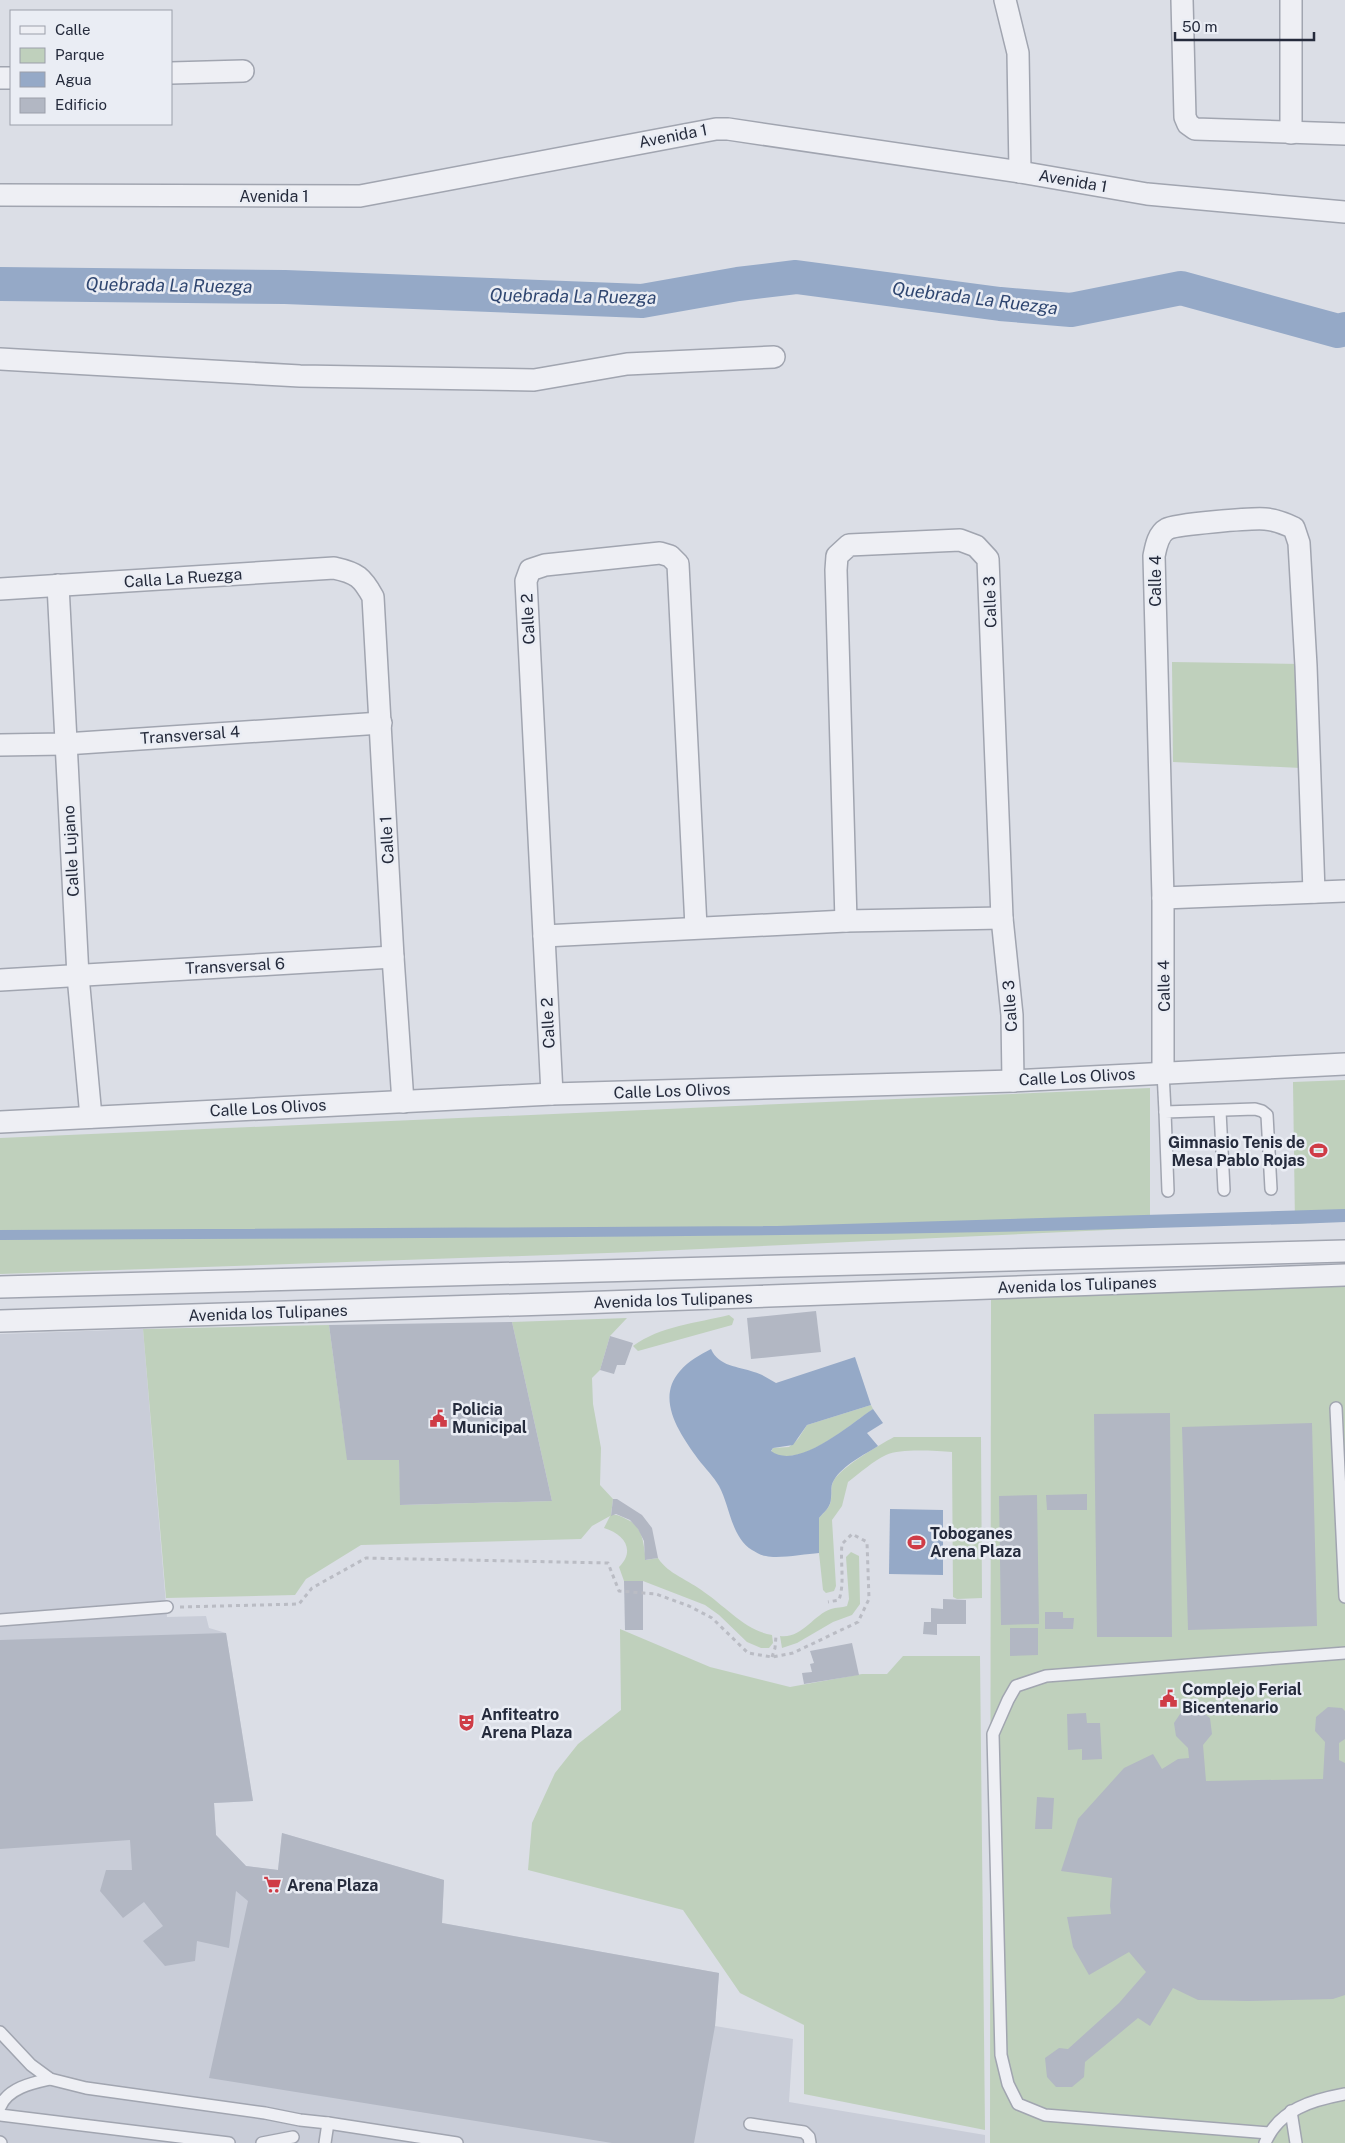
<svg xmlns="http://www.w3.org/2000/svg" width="1345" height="2143" font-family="'Public Sans',sans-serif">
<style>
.built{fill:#c9cdd8}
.green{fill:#bfd0bc}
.water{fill:#95a9c7}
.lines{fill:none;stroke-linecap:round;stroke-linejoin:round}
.river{stroke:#95a9c7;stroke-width:34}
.building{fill:#b2b7c3}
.lane-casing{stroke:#a1a5b0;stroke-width:14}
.street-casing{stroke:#a1a5b0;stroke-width:24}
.path{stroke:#babcc4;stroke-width:3;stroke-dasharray:4 4;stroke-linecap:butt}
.lane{stroke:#eeeff4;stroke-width:11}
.street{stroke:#eeeff4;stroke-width:21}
.labels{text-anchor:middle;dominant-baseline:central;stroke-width:5;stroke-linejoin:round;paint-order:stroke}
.street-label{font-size:16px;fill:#252b3c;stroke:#eaedf4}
.poi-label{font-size:16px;font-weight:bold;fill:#252b3c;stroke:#eaedf4;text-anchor:start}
.water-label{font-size:18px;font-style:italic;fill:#2f4670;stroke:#eaedf4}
</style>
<rect width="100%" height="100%" fill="#dbdee6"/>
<path class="built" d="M143 1329 167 1617 206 1616 209 1628 226 1633 253 1801 214 1803 216 1835 246 1866 278 1870 282 1833 444 1880 442 1923 719 1973 715 2026 793 2039 789 2102 985 2135V2143H0V1334Z"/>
<g class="green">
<path d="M1172 662 1300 664 1301 768 1173 762Z"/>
<path d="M1345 1080V1220L1295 1224 1293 1082Z"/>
<path d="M1150 1088V1228L636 1252 0 1274V1138Z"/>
<path d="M1345 1285V2143H990L991 1299Z"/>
<path d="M729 1315 734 1319 732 1325 638 1351 633 1346C660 1326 697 1323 729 1315Z"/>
<path d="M627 1318 610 1336 600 1370 592 1378 593 1404 601 1448 600 1485 613 1499 611 1515C617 1514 620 1516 626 1519 644 1526 643 1544 646 1560L658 1558C668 1574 689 1580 704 1592 725 1606 746 1631 772 1635L773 1643 769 1648H761L747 1642 719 1615 705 1605 643 1581H624L619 1567C636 1550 624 1534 604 1528L610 1516 592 1526 581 1539 361 1545 306 1579 295 1595 166 1598 143 1329 329 1325 344 1436 399 1460 401 1505 552 1501 512 1322Z"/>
<path d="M871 1405 873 1409C849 1425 800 1470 771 1452L773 1448 789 1447 798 1439 807 1425Z"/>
<path d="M894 1437H981L982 1598 957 1599 953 1597 952 1452C936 1451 901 1448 886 1455 873 1461 860 1473 848 1482L842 1506 832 1520 836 1586 834 1591 826 1593 823 1590 819 1553V1518C824 1512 831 1507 831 1499 832 1492 830 1487 834 1480 843 1466 879 1445 894 1437Z"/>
<path d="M851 1552 859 1556 860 1604 852 1615 833 1622 797 1643 782 1648 780 1636C802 1639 813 1615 831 1609 836 1607 842 1608 847 1606L849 1599 846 1557Z"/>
<path d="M620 1629 710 1667 790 1687 862 1674H887L903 1656H980L985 2130 804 2094V2025L740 1993 683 1910 528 1870 532 1823 555 1773 578 1744 621 1710Z"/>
</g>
<g class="water">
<path d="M1345 1209V1222C897 1239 448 1237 0 1240V1230L777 1226Z"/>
<path d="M711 1349C719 1367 738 1366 754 1372 762 1374 769 1379 776 1383L855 1357 871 1405 807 1425 793 1445 773 1448 771 1451C798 1471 850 1424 873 1409L883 1423 867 1433 878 1446C864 1455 843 1465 834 1480 830 1486 832 1491 831 1498 831 1507 824 1512 819 1518V1553C805 1554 778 1559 766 1556 761 1556 756 1552 752 1550 731 1537 730 1506 719 1486 714 1477 705 1468 698 1459 680 1434 655 1399 680 1371 688 1361 700 1355 711 1349Z"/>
<path d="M890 1509 943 1510V1575L889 1574Z"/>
</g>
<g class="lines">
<path class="river" d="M0 284 285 287 642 301 738 284 796 277 1000 304 1071 310 1181 288 1338 331 1345 329"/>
</g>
<g class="building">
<path d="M816 1311 821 1352 751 1359 747 1318Z"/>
<path d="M512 1322 552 1501 400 1505 399 1460H347L329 1325Z"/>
<path d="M610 1336 633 1343 625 1365H617L614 1374 600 1370Z"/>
<path d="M1170 1413 1172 1637H1097L1094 1414Z"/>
<path d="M1312 1423 1317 1626 1188 1630 1182 1427Z"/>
<path d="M1087 1494V1510H1047L1046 1495Z"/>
<path d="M1037 1495 1039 1624 1001 1625 999 1496Z"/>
<path d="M613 1499H617L642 1515 652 1528 658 1558 645 1560 644 1541 638 1529 630 1520 616 1514 611 1516Z"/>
<path d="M624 1581H643V1630H625Z"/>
<path d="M943 1599 966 1600V1624H937V1635L923 1634 924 1622H931V1608L943 1609Z"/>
<path d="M1045 1612H1063V1618H1074L1073 1629H1045Z"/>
<path d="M1010 1628H1038V1655L1010 1656Z"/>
<path d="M226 1633 253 1801 214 1803 216 1835 246 1866 278 1870 282 1833 444 1880 442 1923 719 1973 715 2026 694 2143H612L209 2078 248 1901 236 1891 229 1948 197 1941 195 1961 165 1966 143 1941 163 1926 144 1902 123 1918 100 1891 106 1870H132L130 1840 0 1849V1640Z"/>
<path d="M852 1643 859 1675 804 1684 802 1673 812 1672 810 1664 814 1663 810 1651Z"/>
<path d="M1328 1707 1342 1708 1345 1711V1739L1339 1743V1760L1345 1763V1995L1333 1999 1248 2001 1198 2000 1173 1988 1150 2026 1138 2018 1085 2062 1084 2077 1072 2087H1056L1047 2077 1045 2058 1059 2048 1068 2049 1119 2003 1146 1972 1129 1952 1089 1975 1073 1947 1067 1917 1111 1914 1110 1906 1112 1878 1061 1871 1078 1819 1124 1768 1153 1754 1162 1769 1178 1759 1189 1758 1188 1748 1176 1736 1174 1723 1182 1711 1198 1709 1210 1718 1212 1734 1203 1745 1206 1781 1323 1779 1325 1742 1315 1731 1316 1717Z"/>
<path d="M1086 1713 1087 1723H1100L1102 1759 1082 1760V1749L1068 1750 1067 1714Z"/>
<path d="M1037 1797 1054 1798 1052 1829H1035Z"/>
</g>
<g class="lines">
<defs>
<g id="lane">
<path d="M1163 1072 1165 1112"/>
<path d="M1220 1111 1224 1190"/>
<path d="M1168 1191 1165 1112 1255 1109 1262 1111 1267 1115 1271 1189"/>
<path d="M1336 1408 1345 1597"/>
<path d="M0 1620 167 1607"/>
<path d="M0 2032 31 2065 50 2079 86 2088 265 2113 300 2120 328 2123 325 2143"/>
<path d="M0 2107C8 2088 32 2083 50 2079"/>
<path d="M1291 2111 1296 2143"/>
<path d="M0 2115 229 2143"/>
<path d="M328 2123 457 2143"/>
<path d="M750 2124 804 2132 809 2137 810 2143"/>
<path d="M1269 2133 1045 2115 1018 2104 1008 2084 1001 2055 993 1734 1008 1700 1016 1686 1046 1676 1345 1653"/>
<path d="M0 2142 1 2143"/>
<path d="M262 2143 293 2137"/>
<path d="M1265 2143C1279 2109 1313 2100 1345 2094"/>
</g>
<g id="street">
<path d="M1005 0 1018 53 1020 172"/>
<path d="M1182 0 1185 117 1188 124 1195 129 1345 134"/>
<path d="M1291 0V133"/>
<path d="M171 73 243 71"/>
<path d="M0 78H11"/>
<path d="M0 195 360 196 716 129H728L1020 172 1147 194 1345 212"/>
<path d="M0 359 300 376 534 380 627 364 774 357"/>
<path d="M58 585 78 976 91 1117"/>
<path d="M0 589 334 568C357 573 362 577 373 597L393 957 403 1102"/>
<path d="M0 745 65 744 381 723"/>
<path d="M1163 898 1345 891"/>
<path d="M846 921 836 570 837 556 849 545 960 540 976 546 988 559 1002 918 1012 1015 1013 1081"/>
<path d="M544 936 846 921 1002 918"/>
<path d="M0 980 393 957"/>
<path d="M1163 1072V898L1154 556C1156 546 1158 534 1167 529 1176 524 1252 518 1265 519 1276 520 1284 523 1294 528L1299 543 1306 666 1314 892"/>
<path d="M552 1094 526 581 530 570 545 565 660 553 670 556 678 564 696 927"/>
<path d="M0 1122 552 1094 1013 1081 1345 1064"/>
<path d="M0 1287 1345 1251"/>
<path d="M0 1321 578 1303 1345 1275"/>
</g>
</defs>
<use href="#lane" class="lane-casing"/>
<use href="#street" class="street-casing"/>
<g class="path">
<path d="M180 1607 299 1604 312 1588 366 1558 608 1563 619 1591 656 1594 689 1606 712 1618 748 1653 772 1657 793 1653 858 1622 869 1599 867 1542 852 1534 842 1544C840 1563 845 1582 839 1600L828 1602"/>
<path d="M772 1657 775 1648 776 1636"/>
</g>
<use href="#lane" class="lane"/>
<use href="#street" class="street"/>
</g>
<defs>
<symbol id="stadium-bare" viewBox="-9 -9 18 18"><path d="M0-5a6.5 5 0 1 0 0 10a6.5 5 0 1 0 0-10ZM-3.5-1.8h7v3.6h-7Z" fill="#cf3c46" stroke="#eaedf4" stroke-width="2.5" paint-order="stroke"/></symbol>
<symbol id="civic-bare" viewBox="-9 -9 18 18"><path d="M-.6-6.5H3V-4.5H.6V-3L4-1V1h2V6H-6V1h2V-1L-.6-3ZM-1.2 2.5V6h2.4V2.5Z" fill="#cf3c46" stroke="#eaedf4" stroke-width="2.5" paint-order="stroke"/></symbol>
<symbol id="theatre-bare" viewBox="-9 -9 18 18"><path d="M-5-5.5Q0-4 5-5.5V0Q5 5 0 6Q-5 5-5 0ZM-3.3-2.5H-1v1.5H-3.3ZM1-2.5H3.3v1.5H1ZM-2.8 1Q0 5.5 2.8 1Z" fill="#cf3c46" stroke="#eaedf4" stroke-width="2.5" paint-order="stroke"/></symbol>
<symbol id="supermarket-bare" viewBox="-9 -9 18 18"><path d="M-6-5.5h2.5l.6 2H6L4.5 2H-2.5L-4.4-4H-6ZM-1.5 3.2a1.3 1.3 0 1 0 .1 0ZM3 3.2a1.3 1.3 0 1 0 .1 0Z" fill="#cf3c46" stroke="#eaedf4" stroke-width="2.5" paint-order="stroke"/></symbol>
</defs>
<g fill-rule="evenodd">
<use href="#stadium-bare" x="1306" y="1138" width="25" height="25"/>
<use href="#civic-bare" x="426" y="1406" width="25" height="25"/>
<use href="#stadium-bare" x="904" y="1530" width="25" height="25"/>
<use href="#civic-bare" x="1156" y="1686" width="25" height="25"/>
<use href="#theatre-bare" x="454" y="1710" width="25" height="25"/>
<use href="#supermarket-bare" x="260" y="1872" width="25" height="25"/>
</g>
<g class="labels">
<g class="street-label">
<text transform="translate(673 136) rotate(-11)">Avenida 1</text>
<text transform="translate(1073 181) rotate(10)">Avenida 1</text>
<text x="274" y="196">Avenida 1</text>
<text transform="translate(183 578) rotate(-4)">Calla La Ruezga</text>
<text transform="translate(1155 581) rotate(-90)">Calle 4</text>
<text transform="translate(990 602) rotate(-92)">Calle 3</text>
<text transform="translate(528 619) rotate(-93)">Calle 2</text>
<text transform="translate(190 735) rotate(-4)">Transversal 4</text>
<text transform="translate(387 840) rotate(-93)">Calle 1</text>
<text transform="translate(71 851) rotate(-93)">Calle Lujano</text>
<text transform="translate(235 966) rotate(-3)">Transversal 6</text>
<text transform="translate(1164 986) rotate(-91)">Calle 4</text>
<text transform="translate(1010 1006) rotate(-94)">Calle 3</text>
<text transform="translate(548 1023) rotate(-93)">Calle 2</text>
<text transform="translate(1077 1077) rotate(-3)">Calle Los Olivos</text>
<text transform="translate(672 1091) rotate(-2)">Calle Los Olivos</text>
<text transform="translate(268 1108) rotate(-3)">Calle Los Olivos</text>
<text transform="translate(1077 1285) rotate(-2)">Avenida los Tulipanes</text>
<text transform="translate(673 1300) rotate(-2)">Avenida los Tulipanes</text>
<text transform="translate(268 1313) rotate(-2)">Avenida los Tulipanes</text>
</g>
<g class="poi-label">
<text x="1305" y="1142" text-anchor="end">Gimnasio Tenis de<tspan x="1305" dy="18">Mesa Pablo Rojas</tspan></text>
<text x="452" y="1409">Policia<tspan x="452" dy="18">Municipal</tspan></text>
<text x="930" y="1533">Toboganes<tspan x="930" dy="18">Arena Plaza</tspan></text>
<text x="1182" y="1689">Complejo Ferial<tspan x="1182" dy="18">Bicentenario</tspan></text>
<text x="481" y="1714">Anfiteatro<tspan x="481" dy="18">Arena Plaza</tspan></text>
<text x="287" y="1885">Arena Plaza</text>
</g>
<g class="water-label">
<text transform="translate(169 285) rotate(1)">Quebrada La Ruezga</text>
<text transform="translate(573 296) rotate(1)">Quebrada La Ruezga</text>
<text transform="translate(975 298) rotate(7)">Quebrada La Ruezga</text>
</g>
</g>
<rect x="10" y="10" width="162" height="115" fill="#eaedf4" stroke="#9b9faa"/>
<rect x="20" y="26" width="25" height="8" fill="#eeeff4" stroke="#9b9faa"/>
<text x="55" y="35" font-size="15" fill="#252b3c">Calle</text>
<rect x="20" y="48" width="25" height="15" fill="#bfd0bc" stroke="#9b9faa"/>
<text x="55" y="60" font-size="15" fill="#252b3c">Parque</text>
<rect x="20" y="72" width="25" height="15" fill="#95a9c7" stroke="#9b9faa"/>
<text x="55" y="85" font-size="15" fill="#252b3c">Agua</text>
<rect x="20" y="98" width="25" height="15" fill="#b2b7c3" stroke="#9b9faa"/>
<text x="55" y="110" font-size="15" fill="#252b3c">Edificio</text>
<path d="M1175 32v8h139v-8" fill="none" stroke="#252b3c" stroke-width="2.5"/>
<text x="1182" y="32" font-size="15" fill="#252b3c" stroke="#eaedf4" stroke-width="4" paint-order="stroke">50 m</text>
</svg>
